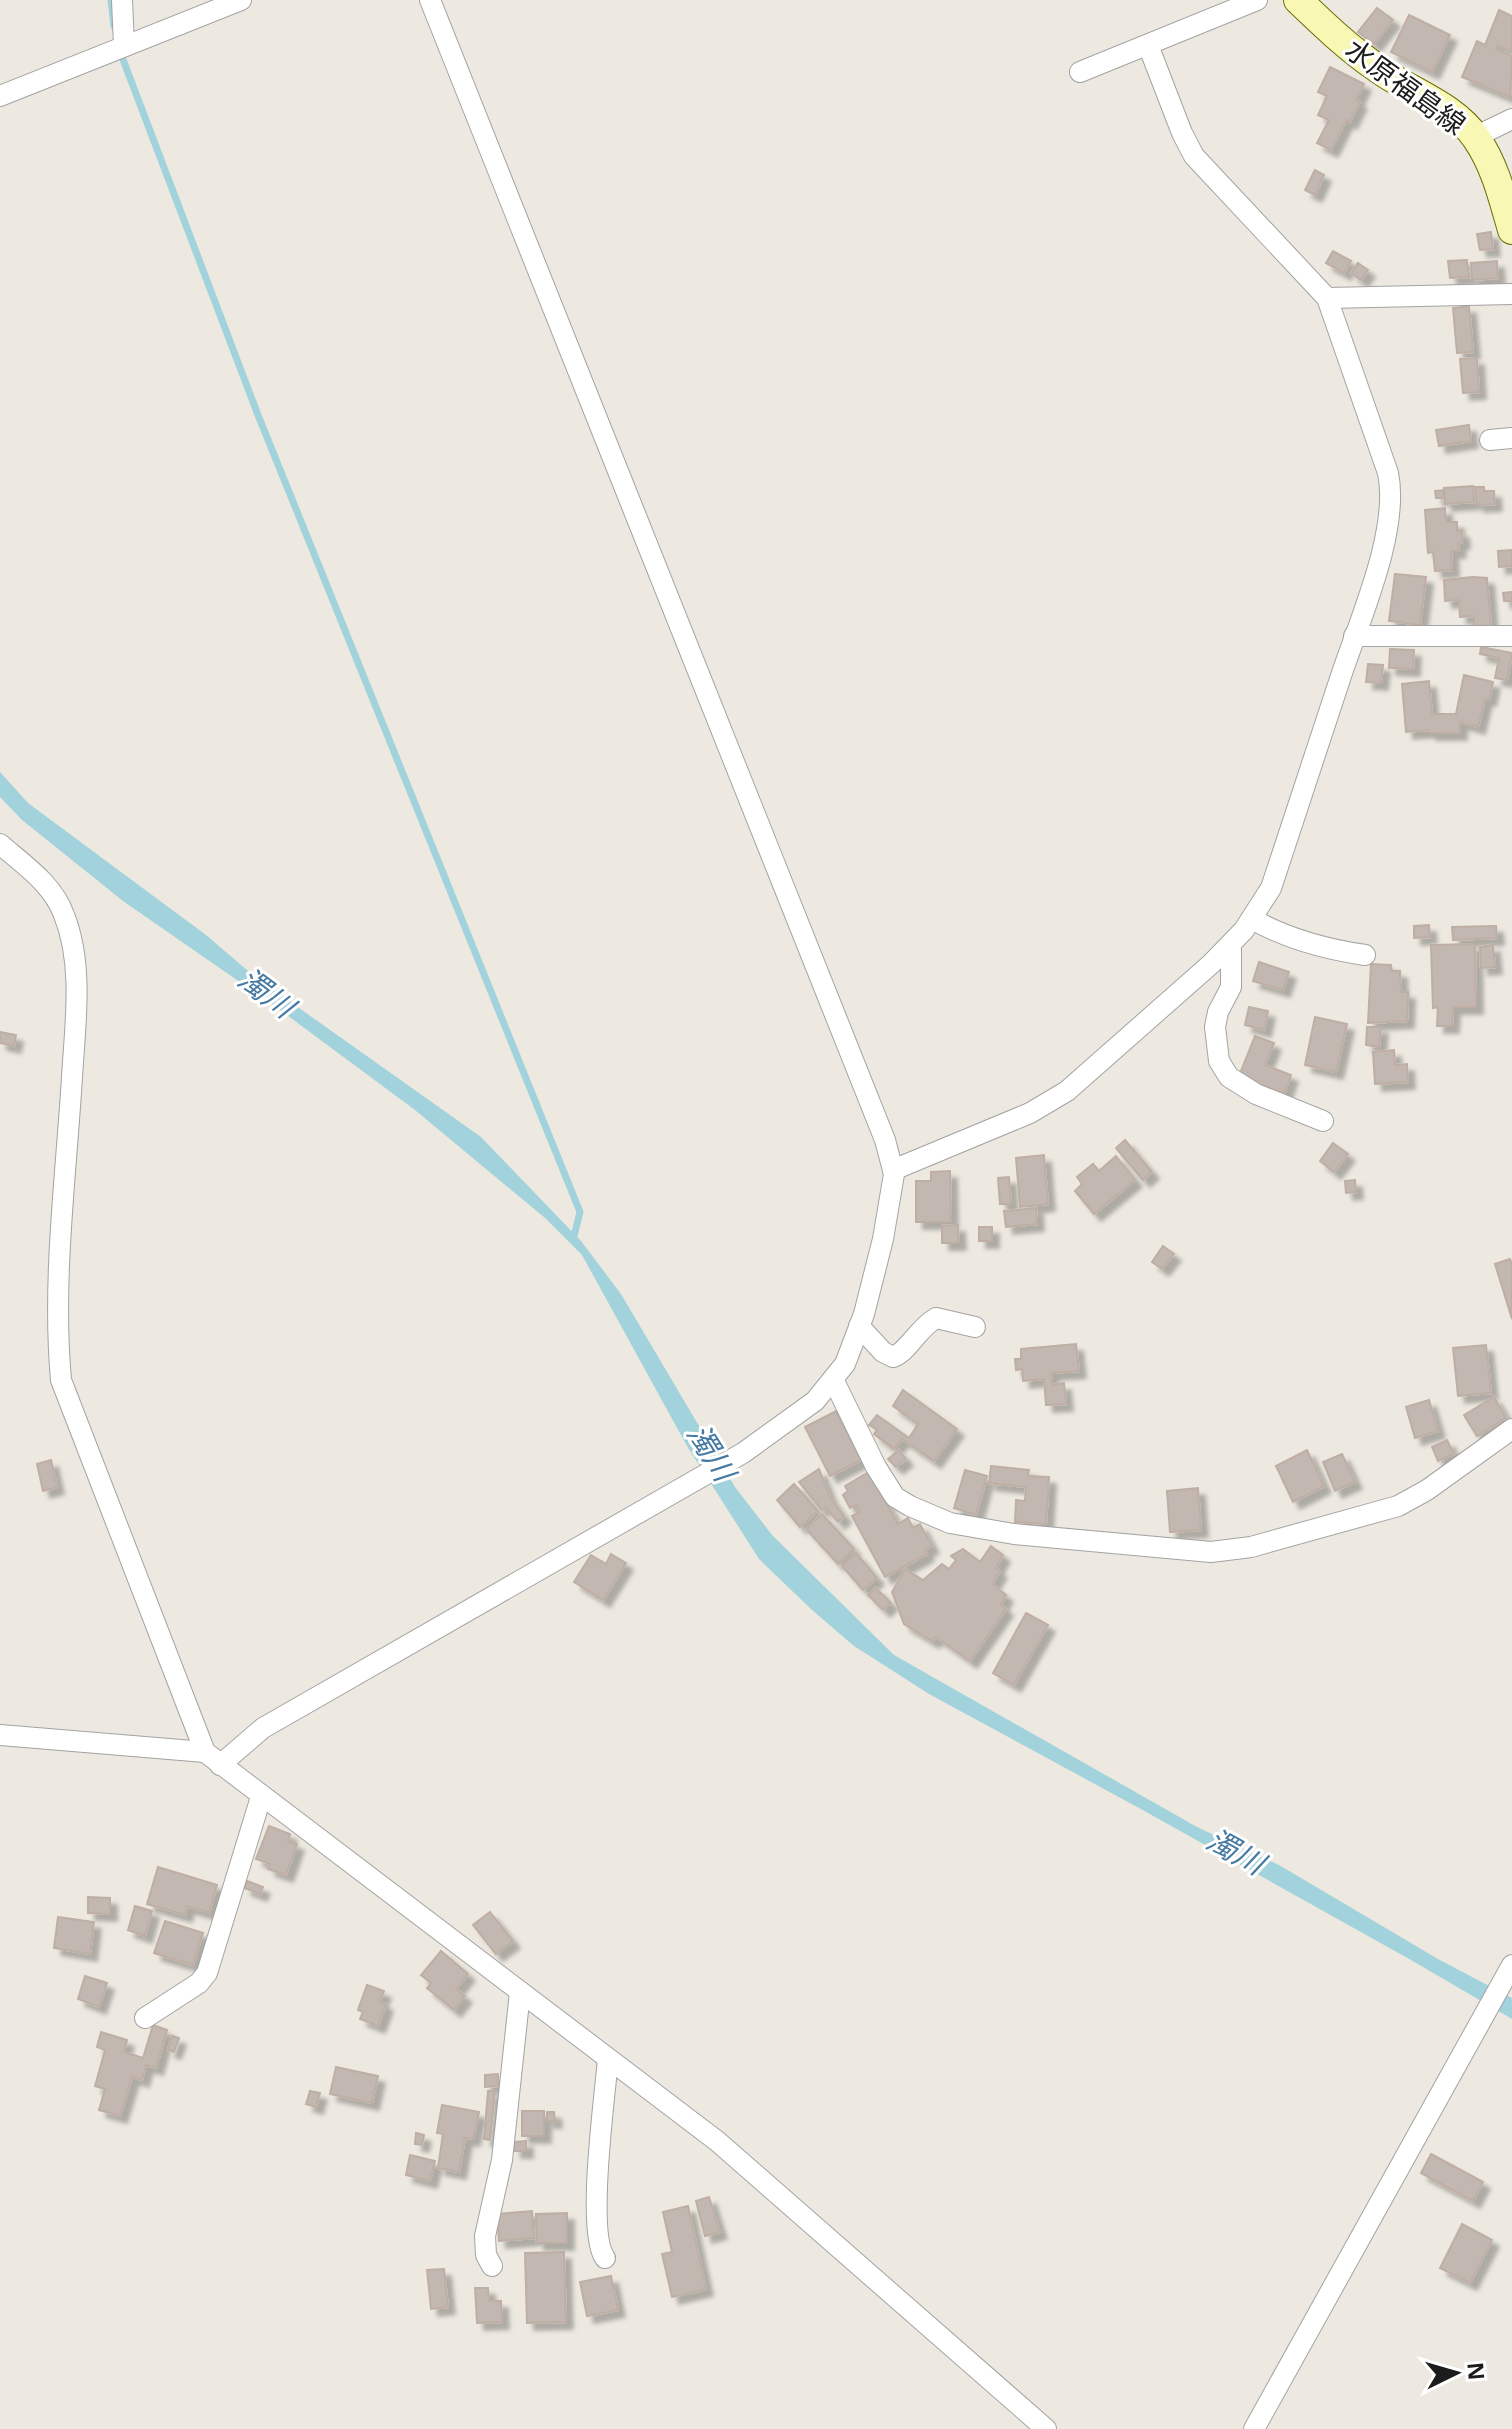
<svg xmlns="http://www.w3.org/2000/svg" width="1512" height="2429" font-family="'Noto Sans','Noto Sans JP',sans-serif">
<style>
.water{fill:#a2d2db}
.lines{fill:none;stroke-linecap:round;stroke-linejoin:round}
.stream{stroke:#a2d2db;stroke-width:7}
.building{fill:#c2b8b1;stroke:#bfaea4;stroke-width:2;filter:url(#shadow)}
.minor-casing{stroke:#a3a3a3;stroke-width:22}
.secondary-casing{stroke:#6b7006;stroke-width:30}
.minor{stroke:#fff;stroke-width:20}
.secondary{stroke:#f8f7b4;stroke-width:28}
.labels{text-anchor:middle;dominant-baseline:central;stroke-width:6;stroke-linejoin:round;paint-order:stroke}
.street-label{font-size:28px;fill:#1c1c1c;stroke:#fff}
.water-label{font-size:30px;font-style:italic;fill:#477aa2;stroke:#fff}
</style>
<defs>
<filter id="shadow"><feDropShadow dx="7" dy="7" stdDeviation="2" flood-color="#0004"/></filter>
</defs>
<rect width="100%" height="100%" fill="#ede9e1"/>
<path class="water" d="M0 772 28 803 206 935 254 976 481 1137 581 1241 621 1294 735 1487 772 1535 894 1655 1197 1827 1279 1865 1438 1959 1512 1998V2019L1411 1960 1139 1808 929 1694 854 1646 812 1610 759 1559 687 1446 582 1255 545 1218 415 1110 276 1007 123 901 22 820 0 797Z"/>
<g class="lines">
<g class="stream">
<path d="M111 0 114 26"/>
<path d="M119 49 258 415 580 1212 573 1240"/>
</g>
</g>
<g class="building">
<path d="M1377 8 1393 20 1374 44 1358 32Z"/>
<path d="M1499 10 1512 16V51L1498 45 1496 49 1512 56 1510 97 1462 77 1477 41 1485 45Z"/>
<path d="M1409 15 1450 35 1432 72 1391 52Z"/>
<path d="M1330 67 1364 84 1356 100 1360 102 1350 122 1346 120 1331 150 1317 143 1329 120 1318 115 1327 96 1318 92Z"/>
<path d="M1315 170 1324 175 1315 195 1305 190Z"/>
<path d="M1491 232 1493 249 1480 250 1477 234Z"/>
<path d="M1333 251 1351 261 1344 273 1326 263Z"/>
<path d="M1467 260 1469 277 1450 278 1448 261Z"/>
<path d="M1497 261 1498 278 1472 280 1471 263Z"/>
<path d="M1358 263 1368 270 1361 280 1351 273Z"/>
<path d="M1469 306 1473 352 1457 353 1453 308Z"/>
<path d="M1477 358 1479 392 1463 393 1460 359Z"/>
<path d="M1469 425 1471 441 1439 446 1436 430Z"/>
<path d="M1473 486 1474 502 1445 504 1444 488Z"/>
<path d="M1475 487H1484V491H1494L1495 504 1477 505Z"/>
<path d="M1443 490 1444 498H1436L1435 491Z"/>
<path d="M1445 508 1446 522H1457V531H1462L1463 542 1458 543 1459 551H1451L1452 570 1435 571 1433 552 1428 553 1425 510Z"/>
<path d="M1512 550V566L1499 567 1498 551Z"/>
<path d="M1395 574 1426 577 1420 625 1389 621Z"/>
<path d="M1473 577 1487 578 1491 626 1474 627V616L1460 617 1459 600 1445 601 1444 580Z"/>
<path d="M1512 592V601H1504L1503 593Z"/>
<path d="M1481 647 1512 653 1507 680 1495 678 1499 658 1480 654Z"/>
<path d="M1390 649 1414 650 1413 669 1389 668Z"/>
<path d="M1368 664 1383 665 1381 683 1366 682Z"/>
<path d="M1464 675 1493 682 1489 699 1485 698 1478 727 1460 722V733H1429V730L1406 732 1402 684 1429 681 1432 714H1456Z"/>
<path d="M1429 925 1430 937 1414 938V926Z"/>
<path d="M1496 926 1497 938 1453 940 1452 927Z"/>
<path d="M1475 944 1476 1007H1453L1452 1026H1437L1438 1007 1433 1008 1431 945Z"/>
<path d="M1493 945 1495 967 1481 968 1480 947Z"/>
<path d="M1259 962 1289 972 1283 990 1253 981Z"/>
<path d="M1371 964 1391 965 1392 971H1400L1401 992H1408L1407 1021 1368 1023Z"/>
<path d="M1249 1007 1268 1011 1264 1030 1245 1025Z"/>
<path d="M1315 1017 1347 1024 1336 1072 1305 1065Z"/>
<path d="M1367 1027H1381L1379 1047 1366 1045Z"/>
<path d="M0 1032 16 1035 14 1046 0 1043Z"/>
<path d="M1255 1036 1274 1043 1265 1065 1291 1075 1284 1094 1239 1076Z"/>
<path d="M1394 1050 1395 1065 1407 1064 1408 1082 1375 1084 1373 1052Z"/>
<path d="M1125 1140 1152 1172 1143 1180 1116 1148Z"/>
<path d="M1333 1143 1348 1154 1334 1172 1320 1161Z"/>
<path d="M1044 1155 1048 1204 1020 1207 1016 1158Z"/>
<path d="M1116 1156 1135 1180 1094 1214 1075 1191 1082 1184 1077 1177 1093 1164 1099 1171Z"/>
<path d="M950 1171 951 1222H916V1181H931V1172Z"/>
<path d="M1009 1177 1011 1204H1000L998 1178Z"/>
<path d="M1355 1180 1356 1192 1346 1193 1345 1181Z"/>
<path d="M1036 1208 1037 1224 1006 1227 1004 1211Z"/>
<path d="M958 1225 959 1243H942V1226Z"/>
<rect x="979" y="1227" width="13" height="14"/>
<path d="M1163 1246 1174 1254 1162 1269 1152 1262Z"/>
<path d="M1510 1259 1512 1264V1319L1495 1264Z"/>
<path d="M1076 1344 1079 1371 1051 1373 1052 1385 1064 1383 1066 1404 1046 1405 1044 1379 1023 1381 1022 1369 1016 1370 1015 1359H1021V1349Z"/>
<path d="M1486 1345 1491 1393 1458 1396 1453 1348Z"/>
<path d="M903 1390 957 1429 934 1461 902 1439 894 1449 874 1434 877 1430 869 1425 877 1415 909 1438 918 1424 893 1406Z"/>
<path d="M1494 1397 1506 1418 1477 1436 1464 1415Z"/>
<path d="M1429 1400 1438 1431 1415 1438 1406 1407Z"/>
<path d="M836 1411 861 1460 830 1476 805 1427Z"/>
<path d="M1447 1440 1454 1454 1438 1461 1432 1447Z"/>
<path d="M899 1450 906 1459 896 1467 888 1459Z"/>
<path d="M1307 1450 1324 1486 1293 1502 1276 1466Z"/>
<path d="M1342 1454 1355 1482 1335 1491 1323 1462Z"/>
<path d="M51 1460 57 1487 43 1491 37 1464Z"/>
<path d="M991 1466 1029 1470 1028 1476 1049 1477 1046 1524 1015 1522 1016 1500 1025 1501 1026 1487 989 1483Z"/>
<path d="M819 1469 830 1497 844 1516 838 1522 826 1508 821 1509 799 1482Z"/>
<path d="M965 1470 987 1476 976 1515 954 1508Z"/>
<path d="M869 1472 898 1524 908 1518 913 1528 920 1524 932 1546 925 1550 927 1554 885 1577 852 1516 860 1512 856 1505 850 1508 843 1495 848 1491 845 1486Z"/>
<path d="M794 1484 818 1511 800 1527 777 1500Z"/>
<path d="M1198 1488 1201 1530 1170 1532 1167 1491Z"/>
<path d="M822 1514 854 1549 838 1564 806 1529Z"/>
<path d="M991 1546 1003 1555 996 1568 1000 1571 992 1584 1006 1595 1001 1604 1006 1609 970 1661 936 1637 932 1641 904 1624 892 1592 905 1569 923 1580 942 1564 949 1569 956 1560 951 1556 963 1549 980 1562Z"/>
<path d="M856 1553 877 1578 863 1590 842 1566Z"/>
<path d="M611 1554 626 1563 603 1600 574 1582 591 1555 606 1564Z"/>
<path d="M876 1588 891 1603 883 1610 868 1595Z"/>
<path d="M1026 1613 1048 1625 1014 1685 993 1673Z"/>
<path d="M269 1826 290 1834 288 1841 297 1844 286 1875 268 1869 270 1864 256 1859Z"/>
<path d="M158 1867 217 1885 209 1913 187 1906 185 1915 147 1904Z"/>
<path d="M247 1881 263 1887 260 1894 244 1888Z"/>
<path d="M88 1897 110 1898V1914L88 1913Z"/>
<path d="M135 1906 152 1911 145 1936 128 1930Z"/>
<path d="M490 1912 513 1941 496 1954 473 1925Z"/>
<path d="M58 1917 94 1922 90 1954 54 1948Z"/>
<path d="M165 1921 203 1933 193 1965 154 1953Z"/>
<path d="M441 1951 468 1974 456 1989 465 1996 454 2010 427 1988 431 1983 421 1975Z"/>
<path d="M85 1976 107 1983 99 2007 78 1999Z"/>
<path d="M367 1985 384 1991 380 2002 386 2004 378 2026 360 2019 363 2012 358 2010Z"/>
<path d="M153 2025 167 2030 156 2068 146 2065 142 2080 132 2077 120 2116 99 2110 105 2089 95 2086 105 2050 97 2047 101 2032 127 2040 124 2052 143 2058Z"/>
<path d="M172 2036 179 2038 174 2052 168 2050Z"/>
<path d="M336 2067 378 2076 372 2103 330 2094Z"/>
<path d="M498 2074V2086L485 2087V2075Z"/>
<path d="M310 2091 320 2093 316 2107 306 2104Z"/>
<path d="M488 2091H495L490 2140 484 2139Z"/>
<path d="M442 2105 479 2112 473 2139 465 2138 459 2172 438 2168 443 2134 437 2133Z"/>
<rect x="522" y="2111" width="22" height="25"/>
<path d="M547 2112H554L555 2121H547Z"/>
<path d="M416 2133 424 2135 422 2145 415 2144Z"/>
<path d="M526 2141V2151H514V2142Z"/>
<path d="M1431 2154 1483 2182 1473 2201 1421 2173Z"/>
<path d="M410 2155 435 2161 430 2181 406 2175Z"/>
<path d="M709 2197 720 2232 705 2236 696 2201Z"/>
<path d="M688 2206 706 2289 672 2297 662 2254 672 2252 663 2212Z"/>
<path d="M532 2211 534 2238 499 2241 497 2214Z"/>
<path d="M567 2213V2243H537L536 2214Z"/>
<path d="M1462 2224 1492 2240 1470 2283 1440 2268Z"/>
<path d="M564 2252 566 2322 527 2323 525 2253Z"/>
<path d="M444 2269 448 2307 431 2309 427 2270Z"/>
<path d="M611 2276 618 2310 587 2316 580 2282Z"/>
<path d="M475 2288H488L489 2301H501L502 2322 477 2323Z"/>
</g>
<g class="lines">
<defs>
<g id="minor">
<path d="M122 0 124 46"/>
<path d="M1080 72 1257 0"/>
<path d="M0 96 241 0"/>
<path d="M1475 137 1512 119"/>
<path d="M1327 298 1512 294"/>
<path d="M1490 440 1512 438"/>
<path d="M1354 636H1512"/>
<path d="M0 844C24 865 53 884 64 915 84 965 75 1025 72 1077 66 1177 52 1280 61 1380L205 1752 717 2141 1046 2429"/>
<path d="M1252 919C1287 939 1324 949 1365 955"/>
<path d="M1231 944V987L1218 1012 1215 1027 1219 1061 1229 1077 1256 1094 1323 1121"/>
<path d="M893 1170 1030 1113 1067 1091 1211 964 1244 930 1271 888C1294 818 1317 748 1340 679 1359 621 1400 531 1388 473L1327 298 1194 156 1182 133 1148 45"/>
<path d="M859 1326 883 1352 893 1357C908 1352 918 1328 936 1318L975 1327"/>
<path d="M833 1379 876 1467 895 1497 910 1506 950 1523 1014 1534 1211 1552 1251 1547 1398 1506 1427 1490 1512 1429"/>
<path d="M0 1735 205 1752"/>
<path d="M220 1765 263 1728 743 1453 815 1401 845 1364 864 1314 883 1239 894 1174 885 1140 430 0"/>
<path d="M145 2018 199 1983 207 1973 261 1797"/>
<path d="M605 2258C586 2233 605 2095 608 2059"/>
<path d="M492 2266 486 2255 485 2236 502 2160 520 1992"/>
<path d="M1254 2429 1512 1965"/>
</g>
<path id="secondary" d="M1298 0C1323 24 1348 48 1377 68 1408 91 1454 105 1476 138 1495 165 1503 199 1512 230"/>
</defs>
<use href="#minor" class="minor-casing"/>
<use href="#secondary" class="secondary-casing"/>
<use href="#minor" class="minor"/>
<use href="#secondary" class="secondary"/>
</g>
<g class="labels">
<g class="street-label">
<text transform="translate(1406 86) rotate(36)">水原福島線</text>
</g>
<g class="water-label">
<text transform="translate(267 992) rotate(37)">濁川</text>
<text transform="translate(712 1452) rotate(58)">濁川</text>
<text transform="translate(1236 1851) rotate(29)">濁川</text>
</g>
</g>
<g transform="translate(1456 2373) rotate(85)" stroke="#ffffff" stroke-width="6" paint-order="stroke">
<path d="M0-6L14 30L0 20L-14 30Z" fill="#1c1c1c"/>
<text y="-12" font-size="22" font-weight="bold" text-anchor="middle" fill="#1c1c1c">N</text>
</g>
</svg>
